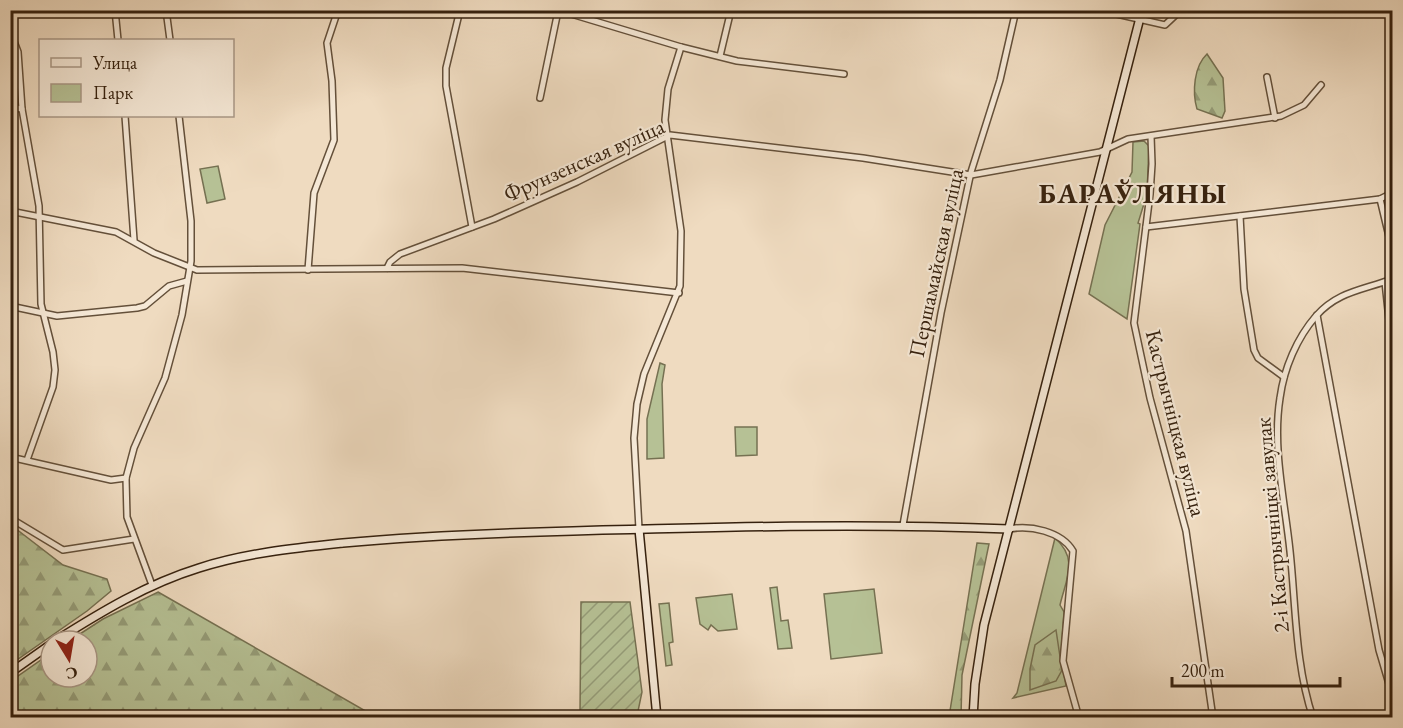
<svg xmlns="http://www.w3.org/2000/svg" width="1403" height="728" font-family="'EB Garamond',serif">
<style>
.green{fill:#b6c195;stroke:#767152;stroke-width:1.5}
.forest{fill:url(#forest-firs);stroke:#767152;stroke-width:1.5}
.garden{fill:url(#garden-furrows);stroke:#767152;stroke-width:1.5}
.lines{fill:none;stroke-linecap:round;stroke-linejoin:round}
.street-casing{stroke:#64503a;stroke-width:8}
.secondary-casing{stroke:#36210e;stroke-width:10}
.street{stroke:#f5e8d6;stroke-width:5}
.secondary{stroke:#f5e8d6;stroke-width:7}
.labels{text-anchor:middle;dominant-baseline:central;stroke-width:4.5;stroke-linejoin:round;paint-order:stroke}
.street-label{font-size:22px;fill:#36210e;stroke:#f5e8d6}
.district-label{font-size:28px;font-weight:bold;letter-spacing:1.5px;fill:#36210e;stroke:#f5e8d6}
</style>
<defs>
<pattern id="forest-firs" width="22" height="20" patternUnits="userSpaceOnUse" patternTransform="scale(1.5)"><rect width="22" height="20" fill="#b6c195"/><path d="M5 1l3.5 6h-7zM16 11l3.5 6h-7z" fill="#959c78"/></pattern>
<pattern id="garden-furrows" width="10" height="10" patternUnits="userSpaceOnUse" patternTransform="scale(1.5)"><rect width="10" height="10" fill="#b6c195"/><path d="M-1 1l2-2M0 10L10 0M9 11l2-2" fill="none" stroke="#959c78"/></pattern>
</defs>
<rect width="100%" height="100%" fill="#efdbc0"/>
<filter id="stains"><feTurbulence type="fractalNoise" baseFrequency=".00333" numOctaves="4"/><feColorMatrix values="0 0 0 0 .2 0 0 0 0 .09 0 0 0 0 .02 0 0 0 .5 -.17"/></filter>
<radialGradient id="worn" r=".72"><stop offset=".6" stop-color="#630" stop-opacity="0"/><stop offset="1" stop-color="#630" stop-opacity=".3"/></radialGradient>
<g class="green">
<path d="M1144 141 1149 146 1147 194 1138 223 1140 224 1127 319 1089 294 1105 225 1132 172 1133 142Z"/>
<path d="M218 166 225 199 207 203 200 169Z"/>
<path d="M660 363 665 365 662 384 664 458 647 459V419Z"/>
<path d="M735 427H757V455L736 456Z"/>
<path d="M1055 538C1079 559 1066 579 1060 605L1064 612 1061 656 1066 686 1013 698 1017 693Z"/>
<path d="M777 587 781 621 788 620 792 648 778 649 770 588Z"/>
<path d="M874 589 882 653 831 659 824 594Z"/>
<path d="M732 594 737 629 718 631 711 625 708 630 700 624 696 598Z"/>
<path d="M669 603 673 642 669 643 672 665 666 666 659 604Z"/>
</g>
<g class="forest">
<path d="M1207 54 1223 78 1225 111 1222 118 1197 109C1192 92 1194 66 1207 54Z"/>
<path d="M11 525 63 565 107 579 111 591 87 611 11 664Z"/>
<path d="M977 543 989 544 962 675 961 717H949Z"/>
<path d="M158 592 376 717H11V681L51 653V677H87V641H69L103 619Z"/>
<path d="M1056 630 1062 670 1056 681 1030 690V669L1035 645Z"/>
</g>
<path class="garden" d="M581 602H630L642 692 637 716 580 712Z"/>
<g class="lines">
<defs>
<g id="street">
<path d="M115 10 118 40"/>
<path d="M166 10 170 40"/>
<path d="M460 10 446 68V86L472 227"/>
<path d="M558 10 681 47 737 61 844 74"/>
<path d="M1099 10 1165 25 1181 10"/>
<path d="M10 31 18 52 22 109 39 206 41 304 53 352 55 370 53 387 27 460"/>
<path d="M720 56 731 10"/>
<path d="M1267 77 1275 118"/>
<path d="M540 98 558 11"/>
<path d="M10 107 22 109"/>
<path d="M125 116 134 240"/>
<path d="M1151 136 1152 164 1150 194 1134 323 1150 398 1186 531 1213 718"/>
<path d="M1380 199 1392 249"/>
<path d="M10 211 116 232 154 253 197 270 462 268 679 293"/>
<path d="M1240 216 1244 289 1254 350 1258 358 1284 377"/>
<path d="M1146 227 1380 199 1392 193"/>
<path d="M387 268 390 262 400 254 494 219 577 182 670 135 863 158 971 175 1100 152 1128 139 1281 116 1304 105 1321 85"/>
<path d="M308 270 314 193 334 140 332 81 327 43 338 10"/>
<path d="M1385 282 1392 348"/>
<path d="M10 306 57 316 137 308 145 306 169 286 187 281"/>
<path d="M1317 315 1379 650 1392 694"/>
<path d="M10 457 111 480 126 478"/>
<path d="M10 518 63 550 134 539"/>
<path d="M903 525 941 313 971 172 1000 80 1016 10"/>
<path d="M639 529 634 438 637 404 644 374 680 286 681 231 665 120 668 89 681 47"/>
<path d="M1009 529C1030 525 1061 531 1073 551L1063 661 1079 718"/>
<path d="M152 585 127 517 126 478 134 448 165 378 182 315 191 261V221L179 116"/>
<path d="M1313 718C1295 664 1296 607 1290 551 1285 502 1272 448 1280 398 1284 368 1297 338 1316 316 1338 291 1364 290 1392 279"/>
</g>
<g id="secondary">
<path d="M639 529 657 718"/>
<path d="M55 641C101 612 147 584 199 568 245 553 295 548 343 543 420 536 496 533 573 531 718 527 863 523 1009 529"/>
<path d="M10 673 51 644"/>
<path d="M973 718 975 684 984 625 1142 10"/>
</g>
</defs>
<use href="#street" class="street-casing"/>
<use href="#secondary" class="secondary-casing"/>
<use href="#street" class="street"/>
<use href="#secondary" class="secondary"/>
</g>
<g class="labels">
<g class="street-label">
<text transform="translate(584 160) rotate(-24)">Фрунзенская вуліца</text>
<text transform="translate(936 263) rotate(-78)">Першамайская вуліца</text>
<text transform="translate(1176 423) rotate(76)">Кастрычніцкая вуліца</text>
<text transform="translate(1272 525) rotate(-95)">2-і Кастрычніцкі завулак</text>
</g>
<g class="district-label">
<text x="1133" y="193">БАРАЎЛЯНЫ</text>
</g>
</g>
<rect width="1403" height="728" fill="none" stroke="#efdbc0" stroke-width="36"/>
<rect x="12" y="12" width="1379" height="704" fill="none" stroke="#36210e" stroke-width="3"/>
<rect x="18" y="18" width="1367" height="692" fill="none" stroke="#36210e" stroke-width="1.5"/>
<rect x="39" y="39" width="195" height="78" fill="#f5e8d6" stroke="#a99886" stroke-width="1.5"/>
<rect x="51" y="58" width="30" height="9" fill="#f5e8d6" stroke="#a99886" stroke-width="1.5"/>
<text x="93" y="69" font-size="18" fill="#36210e">Улица</text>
<rect x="51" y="84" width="30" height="18" fill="#b6c195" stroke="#a99886" stroke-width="1.5"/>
<text x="93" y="99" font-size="18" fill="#36210e">Парк</text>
<g transform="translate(69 659) rotate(169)"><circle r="28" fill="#f5e8d6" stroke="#a99886" stroke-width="1.5"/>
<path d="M0-4.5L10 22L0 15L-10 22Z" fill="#8f2418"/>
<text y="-9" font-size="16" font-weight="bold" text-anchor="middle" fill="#36210e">С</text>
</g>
<path d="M1172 677v9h168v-9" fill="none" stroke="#36210e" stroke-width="3"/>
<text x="1181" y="677" font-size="18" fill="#36210e" stroke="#f5e8d6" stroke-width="4.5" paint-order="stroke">200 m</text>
<rect width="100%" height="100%" filter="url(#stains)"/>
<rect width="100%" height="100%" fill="url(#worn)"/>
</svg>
